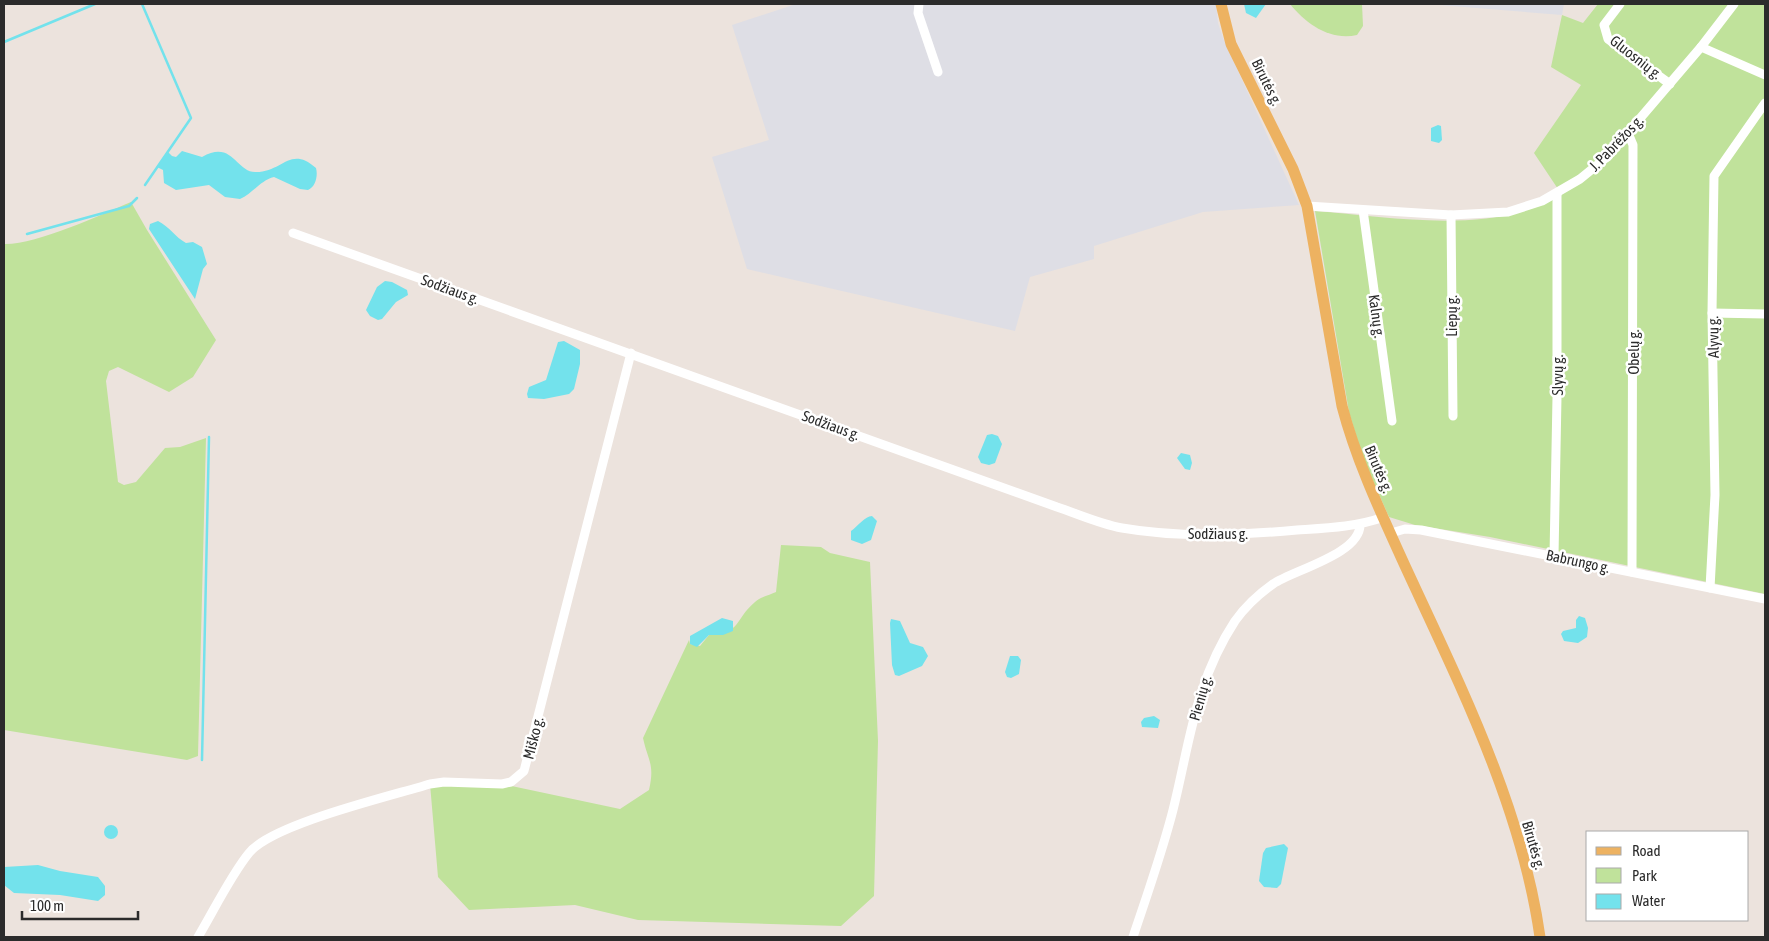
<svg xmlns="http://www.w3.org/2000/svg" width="1769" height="941" font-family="'Asap Condensed',sans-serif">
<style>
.industrial{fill:#dedee5}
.green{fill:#c0e29b}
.water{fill:#73e2ec}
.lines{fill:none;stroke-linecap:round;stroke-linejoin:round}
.stream{stroke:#73e2ec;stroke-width:2.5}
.minor{stroke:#fff;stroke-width:9}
.major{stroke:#edb261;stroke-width:11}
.labels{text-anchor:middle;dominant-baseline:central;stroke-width:5;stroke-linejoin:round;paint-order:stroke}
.street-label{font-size:15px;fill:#2b2b2b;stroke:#fff}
</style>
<rect width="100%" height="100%" fill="#ece3dd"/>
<g class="industrial">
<path d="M796 4H1216L1218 23 1223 38 1299 205 1203 212 1094 246V259L1030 277 1015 331 747 269 712 157 769 140 732 25Z"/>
<path d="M1427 4H1564L1562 15Z"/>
</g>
<g class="green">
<path d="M1290 4H1362L1363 26 1357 35C1330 41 1306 24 1290 4Z"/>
<path d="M1598 4H1765V594L1490 537 1415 525 1389 517 1363 458 1349 412 1315 211C1394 217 1489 236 1562 195L1534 153 1581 85 1551 67 1562 15 1583 23Z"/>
<path d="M131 202 147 230 216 340 193 377 169 392 118 367 109 371 106 381 118 482 124 485 136 482 165 448 180 447 206 438 198 756 187 760 4 730V244C36 245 100 215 131 202Z"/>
<path d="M781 545 821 547 830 553 870 562 878 741 874 896 841 926 638 920 575 905 469 910 438 877 430 784H502L620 809 649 790C655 764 648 761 643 738L689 640 690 644 700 646 709 635C743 632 733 621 755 602 760 597 770 595 776 592Z"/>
</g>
<g class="water">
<path d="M1244 4H1266L1256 18 1246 13Z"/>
<path d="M1438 125 1441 126 1442 140 1439 143 1431 141V128Z"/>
<path d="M182 151 202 157C233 139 236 173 256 172 283 172 290 145 316 168 318 175 316 187 308 190L300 189 274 177C261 180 253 193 240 199L225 197 209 185 176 190 164 183 163 170 157 167 168 152 172 156 176 157Z"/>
<path d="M158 221C170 227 175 237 186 243L193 242 202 247 207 264 203 269 195 299 149 229 150 224Z"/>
<path d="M385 281 392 282 407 290 408 295 396 302 382 319 378 320 370 316 366 310 377 287Z"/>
<path d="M564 341 580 350V364L574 389 569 394 544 399 528 398 527 394 529 387 546 380 558 342Z"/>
<path d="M992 434 998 436 1002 444 995 463 989 465 981 463 978 457 987 435Z"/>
<path d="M1181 453 1190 455 1192 463 1190 470 1185 469 1177 458Z"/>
<path d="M872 516 877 521 871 540 862 544 851 540V531C858 526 865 516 872 516Z"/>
<path d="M1579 616 1585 618 1588 628 1587 637 1578 643 1564 641 1561 634 1563 631 1576 628V620Z"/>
<path d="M722 618 733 621V631L723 635H709L697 647 690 644V636Z"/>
<path d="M891 619 900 621 910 643 923 647 928 656 922 666 899 676 895 675 892 665 890 623Z"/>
<path d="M1010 656H1018L1021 660 1019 674 1011 678 1007 677 1005 672Z"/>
<path d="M1154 716 1160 720 1158 728 1142 727 1141 722 1144 718Z"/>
<circle cx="111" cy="832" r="7"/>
<path d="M1284 844 1288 848 1281 884 1277 888 1264 887 1259 881 1263 853 1266 848Z"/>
<path d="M38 865 60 871 98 877 105 886V895L98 901 60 895 14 893 4 885V867Z"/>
</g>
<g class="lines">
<g class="stream">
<path d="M142 4 191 118 145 185"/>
<path d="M4 42 95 4"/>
<path d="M27 234 129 206 137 198"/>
<path d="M202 760 209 437"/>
</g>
<g class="minor">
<path d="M919 4 918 13 938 72"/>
<path d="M1620 4 1604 25 1608 39 1670 84"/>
<path d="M1701 47 1765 75"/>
<path d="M1628 133 1633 145 1632 572"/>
<path d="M1307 206 1451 215 1508 212 1542 201 1580 179 1607 157 1701 47 1734 4"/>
<path d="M1363 210 1392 421"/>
<path d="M1451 215 1453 416"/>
<path d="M293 233 1057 507C1078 514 1100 524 1122 528 1179 538 1240 535 1297 530 1327 528 1356 527 1384 517"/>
<path d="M1712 313 1765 314"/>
<path d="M1391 533 1405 529 1421 530 1765 599"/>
<path d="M1554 556 1557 397V194"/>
<path d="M1710 588 1715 495 1712 313 1714 176 1765 103"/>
<path d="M198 937C213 912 231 875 249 853 272 824 391 796 430 784L444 782 502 784 511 782 524 771 631 353"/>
<path d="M1133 937C1147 895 1162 853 1173 810 1190 742 1195 682 1235 621 1245 607 1259 594 1273 584 1293 570 1361 554 1360 524"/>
</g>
<path class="major" d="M1221 4 1231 44 1293 169 1307 206 1342 406C1357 463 1382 515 1406 568 1460 685 1522 808 1540 937"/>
</g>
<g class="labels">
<g class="street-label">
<text transform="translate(1636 57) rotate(38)">Gluosnių g.</text>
<text transform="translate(1267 82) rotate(64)">Birutės g.</text>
<text transform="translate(1616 143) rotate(-46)">J. Pabrėžos g.</text>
<text transform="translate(450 289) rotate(20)">Sodžiaus g.</text>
<text transform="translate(1377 316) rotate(82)">Kalnų g.</text>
<text transform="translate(1451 316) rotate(-90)">Liepų g.</text>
<text transform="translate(1713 337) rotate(-91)">Alyvų g.</text>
<text transform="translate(1633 352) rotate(-90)">Obelų g.</text>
<text transform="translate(1557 375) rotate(-90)">Slyvų g.</text>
<text transform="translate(831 425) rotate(20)">Sodžiaus g.</text>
<text transform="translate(1379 469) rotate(67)">Birutės g.</text>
<text x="1218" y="533">Sodžiaus g.</text>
<text transform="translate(1578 561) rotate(12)">Babrungo g.</text>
<text transform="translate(1200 698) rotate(-74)">Pienių g.</text>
<text transform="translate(533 738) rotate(-76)">Miško g.</text>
<text transform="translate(1534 845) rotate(74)">Birutės g.</text>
</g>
</g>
<rect width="1769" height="941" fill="none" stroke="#2b2b2b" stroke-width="10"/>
<rect x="1586" y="831" width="162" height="90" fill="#ffffff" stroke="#aaaaaa"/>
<rect x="1596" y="847" width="25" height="8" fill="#edb261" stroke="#aaaaaa"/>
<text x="1632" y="856" font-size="15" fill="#2b2b2b">Road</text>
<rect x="1596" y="868" width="25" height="15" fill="#c0e29b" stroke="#aaaaaa"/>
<text x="1632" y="881" font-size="15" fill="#2b2b2b">Park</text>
<rect x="1596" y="894" width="25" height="15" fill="#73e2ec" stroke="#aaaaaa"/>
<text x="1632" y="906" font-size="15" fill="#2b2b2b">Water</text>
<path d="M22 911v8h116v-8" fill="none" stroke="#2b2b2b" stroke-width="2.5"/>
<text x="30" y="911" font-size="15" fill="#2b2b2b" stroke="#ffffff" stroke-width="4" paint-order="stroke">100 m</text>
</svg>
